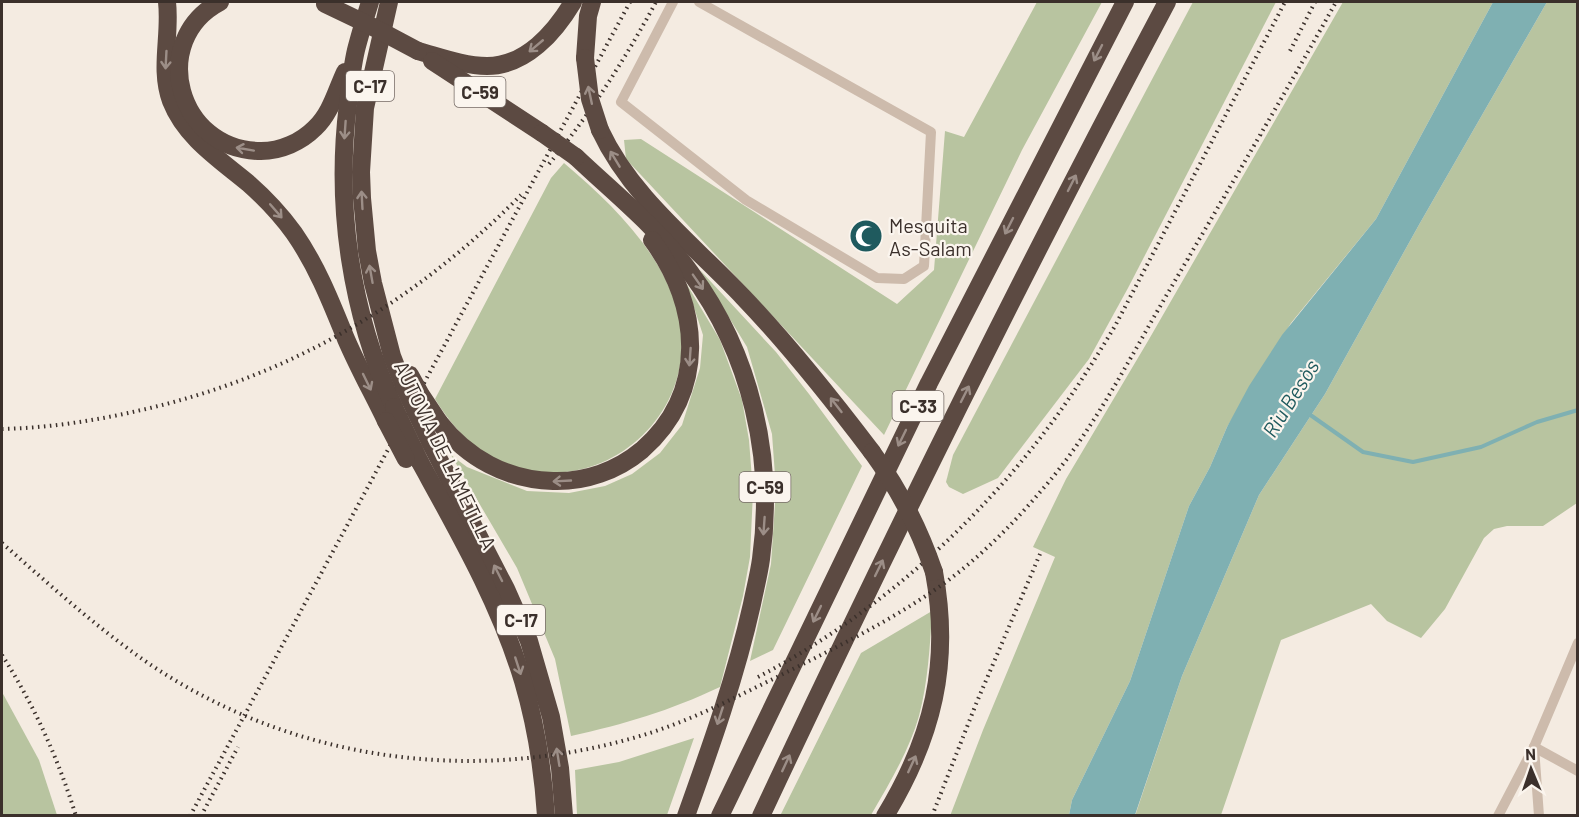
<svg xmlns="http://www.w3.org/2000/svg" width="1579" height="817" font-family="Barlow,sans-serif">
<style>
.green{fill:#b8c4a0}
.water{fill:#7fb0b2}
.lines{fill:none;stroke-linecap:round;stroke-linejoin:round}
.stream{stroke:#7fb0b2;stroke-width:4}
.street{stroke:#cdbbac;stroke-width:10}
.highway{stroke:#5c4a42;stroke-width:18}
.rail{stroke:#3b302b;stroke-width:4;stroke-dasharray:1.5 4.5;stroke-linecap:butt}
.highway-bridge{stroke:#5c4a42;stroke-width:18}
.oneway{stroke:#9c8e87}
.labels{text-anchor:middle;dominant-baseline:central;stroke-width:4.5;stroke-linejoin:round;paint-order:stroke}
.shield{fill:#fbf5ee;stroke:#756b66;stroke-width:1.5}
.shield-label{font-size:18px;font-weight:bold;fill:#3b302b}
.poi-label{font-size:20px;fill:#3b302b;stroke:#fbf5ee;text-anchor:start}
.street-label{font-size:20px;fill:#3b302b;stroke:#fbf5ee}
.water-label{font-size:21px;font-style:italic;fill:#1f5a5e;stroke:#fbf5ee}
</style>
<rect width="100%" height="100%" fill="#f4ebe1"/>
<g class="green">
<path d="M1037 2H1102L1022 150 884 435 626 159 624 140 641 139 897 304 934 270 945 131 964 137Z"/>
<path d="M1193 2H1276L1128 288 1089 359 998 478 963 494 949 487 946 482 953 455Z"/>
<path d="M1343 2H1493L1376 219 1291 323 1227 427 1210 467 1189 506 1130 681 1072 800 1069 815 950 816 983 730 1055 557 1033 547 1066 479 1148 341Z"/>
<path d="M1547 2H1577V503L1543 526H1507L1494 529 1484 538 1445 609 1421 638 1387 621 1371 604 1281 640 1221 815 1135 816 1182 676 1259 495 1325 394 1420 223Z"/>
<path d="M564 163C610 202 660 250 677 309 708 422 583 516 484 452 463 439 448 420 435 399L551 178Z"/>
<path d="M700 270 776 352 809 394 862 466 773 650 750 661 771 564 776 489 772 434 747 347Z"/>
<path d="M686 283 720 340 742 400 749 440 753 492 750 557 743 596 720 687C669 711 625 724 571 736L555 659 517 568 451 455 467 467 527 491 569 493 605 486 632 474 660 453 682 425 700 368 703 335Z"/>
<path d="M932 611C930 646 928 682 919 716 909 751 889 784 871 815L780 816 861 653Z"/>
<path d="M2 692 39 760 57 815H2Z"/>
<path d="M694 738 667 815H577L575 770 619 762Z"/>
</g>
<path class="water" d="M1493 2H1547L1420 223 1325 394 1259 495 1182 676 1135 815H1069L1072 800 1130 681 1189 506 1210 467 1227 427 1249 386 1282 335 1376 219Z"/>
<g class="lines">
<path class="stream" d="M1309 414 1363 452 1413 462 1481 447 1537 422 1578 410"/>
<g class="street">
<path d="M673 2 621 102 746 200 877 278 904 279 924 266 931 132 699 2"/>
<path d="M1534 747 1539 816"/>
<path d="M1534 747 1578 771"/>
<path d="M1498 816 1534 747 1578 643"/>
</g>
<g class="highway">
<path d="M167 2C171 35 159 69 171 101 185 137 219 159 248 183 265 198 281 215 294 233 317 266 331 302 346 339 358 367 373 394 386 421"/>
<path d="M220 2C148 40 177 151 261 151 281 151 301 142 315 128 331 113 336 91 345 72"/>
<path d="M370 2C365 18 360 34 356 50 352 67 350 86 348 104 335 207 351 313 394 407"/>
<path d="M389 2 365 108 361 172 362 198 367 251 373 283 392 356 404 387"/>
<path d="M418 51C440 57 464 66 487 66 526 66 555 32 573 2"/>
<path d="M585 58 588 16 592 2"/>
<path d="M432 61 542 133"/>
<path d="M600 130C631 197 693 244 743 297 789 345 831 398 872 452"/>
<path d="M576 157C614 193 659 229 690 272 751 354 775 459 761 559 759 574 755 589 752 604 736 676 711 746 686 816"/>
<path d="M439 422C467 458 507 480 553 481 585 482 617 471 642 450 708 392 701 306 652 240"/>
<path d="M430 442 506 589 529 641 551 717 560 768 564 816"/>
<path d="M420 462C459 533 500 604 523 681 536 725 543 770 546 816"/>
<path d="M720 816 929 383 1125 2"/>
<path d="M761 816C890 541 1025 269 1167 2"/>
<path d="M885 816C933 737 951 663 934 572"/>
</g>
<g class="rail">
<path d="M1290 51 1315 2"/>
<path d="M549 164C591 113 625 59 656 2"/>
<path d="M2 429C47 428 93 421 137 411 287 378 413 304 521 195"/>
<path d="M2 543C50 585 98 629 151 665 296 762 474 785 640 736 688 722 732 699 777 677 835 648 893 620 946 582 981 556 1013 524 1041 491 1093 432 1129 359 1169 291 1225 195 1282 99 1336 2"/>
<path d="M2 655C34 705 58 758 76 816"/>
<path d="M758 677C871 618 971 530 1047 429 1072 396 1094 361 1115 326L1285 2"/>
<path d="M190 816 630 2"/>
<path d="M201 816 238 747"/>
<path d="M932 816 976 704 1040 554"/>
</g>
<g class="highway-bridge">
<path d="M325 4 371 26 418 51"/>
<path d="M585 58 590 99 600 130"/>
<path d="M542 133 576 157"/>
<path d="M410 375 421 395 439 422"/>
<path d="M404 387 430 442"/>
<path d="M394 407 420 462"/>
<path d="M386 421 406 459"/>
<path d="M872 452C899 489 919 528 934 572"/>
</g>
</g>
<defs><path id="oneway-shaft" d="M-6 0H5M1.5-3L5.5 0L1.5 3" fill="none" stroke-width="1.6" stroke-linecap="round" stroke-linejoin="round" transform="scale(1.5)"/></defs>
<g class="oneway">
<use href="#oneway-shaft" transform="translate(536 46) rotate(140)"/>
<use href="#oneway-shaft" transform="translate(1098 53) rotate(117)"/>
<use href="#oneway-shaft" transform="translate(166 60) rotate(93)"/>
<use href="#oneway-shaft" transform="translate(590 95) rotate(-102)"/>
<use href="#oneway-shaft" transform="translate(345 130) rotate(94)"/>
<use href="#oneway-shaft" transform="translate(245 149) rotate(-170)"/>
<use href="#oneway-shaft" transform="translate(615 159) rotate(-121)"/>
<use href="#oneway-shaft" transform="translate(1072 183) rotate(-63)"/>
<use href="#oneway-shaft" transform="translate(362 200) rotate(-93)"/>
<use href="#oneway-shaft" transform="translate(276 211) rotate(49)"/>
<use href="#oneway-shaft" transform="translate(1009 226) rotate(117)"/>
<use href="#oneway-shaft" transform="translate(371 274) rotate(-100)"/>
<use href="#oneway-shaft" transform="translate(698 282) rotate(55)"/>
<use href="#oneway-shaft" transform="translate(690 357) rotate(94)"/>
<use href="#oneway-shaft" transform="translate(367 382) rotate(64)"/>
<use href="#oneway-shaft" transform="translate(965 394) rotate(-63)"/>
<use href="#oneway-shaft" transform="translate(836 405) rotate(-128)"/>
<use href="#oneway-shaft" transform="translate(902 438) rotate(116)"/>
<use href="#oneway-shaft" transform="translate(562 481) rotate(177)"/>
<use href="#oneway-shaft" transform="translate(764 526) rotate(94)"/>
<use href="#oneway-shaft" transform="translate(879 568) rotate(-64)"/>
<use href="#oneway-shaft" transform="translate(498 573) rotate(-117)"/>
<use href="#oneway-shaft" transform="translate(817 614) rotate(116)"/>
<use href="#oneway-shaft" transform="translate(518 666) rotate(72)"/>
<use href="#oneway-shaft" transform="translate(720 716) rotate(108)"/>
<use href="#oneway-shaft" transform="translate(558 757) rotate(-99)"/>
<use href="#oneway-shaft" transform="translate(786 763) rotate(-65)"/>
<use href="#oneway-shaft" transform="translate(912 764) rotate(-65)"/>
</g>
<defs>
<symbol id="mosque-disc" viewBox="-11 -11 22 22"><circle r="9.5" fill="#1f5a5e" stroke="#fbf5ee"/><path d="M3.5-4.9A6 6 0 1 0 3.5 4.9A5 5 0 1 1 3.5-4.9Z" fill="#fff"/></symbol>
</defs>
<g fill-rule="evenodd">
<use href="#mosque-disc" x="847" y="217" width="38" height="38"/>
</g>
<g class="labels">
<g class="shield">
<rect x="346" y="71" width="48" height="30" rx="4.5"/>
<rect x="454.5" y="77" width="51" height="30" rx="4.5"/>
<rect x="892.5" y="391" width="51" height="30" rx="4.5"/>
<rect x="739.5" y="472" width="51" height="30" rx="4.5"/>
<rect x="497" y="605" width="48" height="30" rx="4.5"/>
</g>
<g class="shield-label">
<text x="370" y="86">C-17</text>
<text x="480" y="92">C-59</text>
<text x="918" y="406">C-33</text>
<text x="765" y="487">C-59</text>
<text x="521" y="620">C-17</text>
</g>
<g class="poi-label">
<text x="889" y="225">Mesquita<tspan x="889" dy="23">As-Salam</tspan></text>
</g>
<g class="street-label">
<text transform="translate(446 455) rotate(64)">AUTOVIA DE L'AMETLLA</text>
</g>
<g class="water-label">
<text transform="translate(1290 398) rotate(-58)">Riu Besòs</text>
</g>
</g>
<rect width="1579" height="817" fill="none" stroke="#3b302b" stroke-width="6"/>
<g transform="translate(1531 769) rotate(358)" stroke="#fbf5ee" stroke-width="4.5" paint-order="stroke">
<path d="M0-4.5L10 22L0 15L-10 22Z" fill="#3b302b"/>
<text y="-9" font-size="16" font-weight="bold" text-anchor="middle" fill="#3b302b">N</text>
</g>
</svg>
